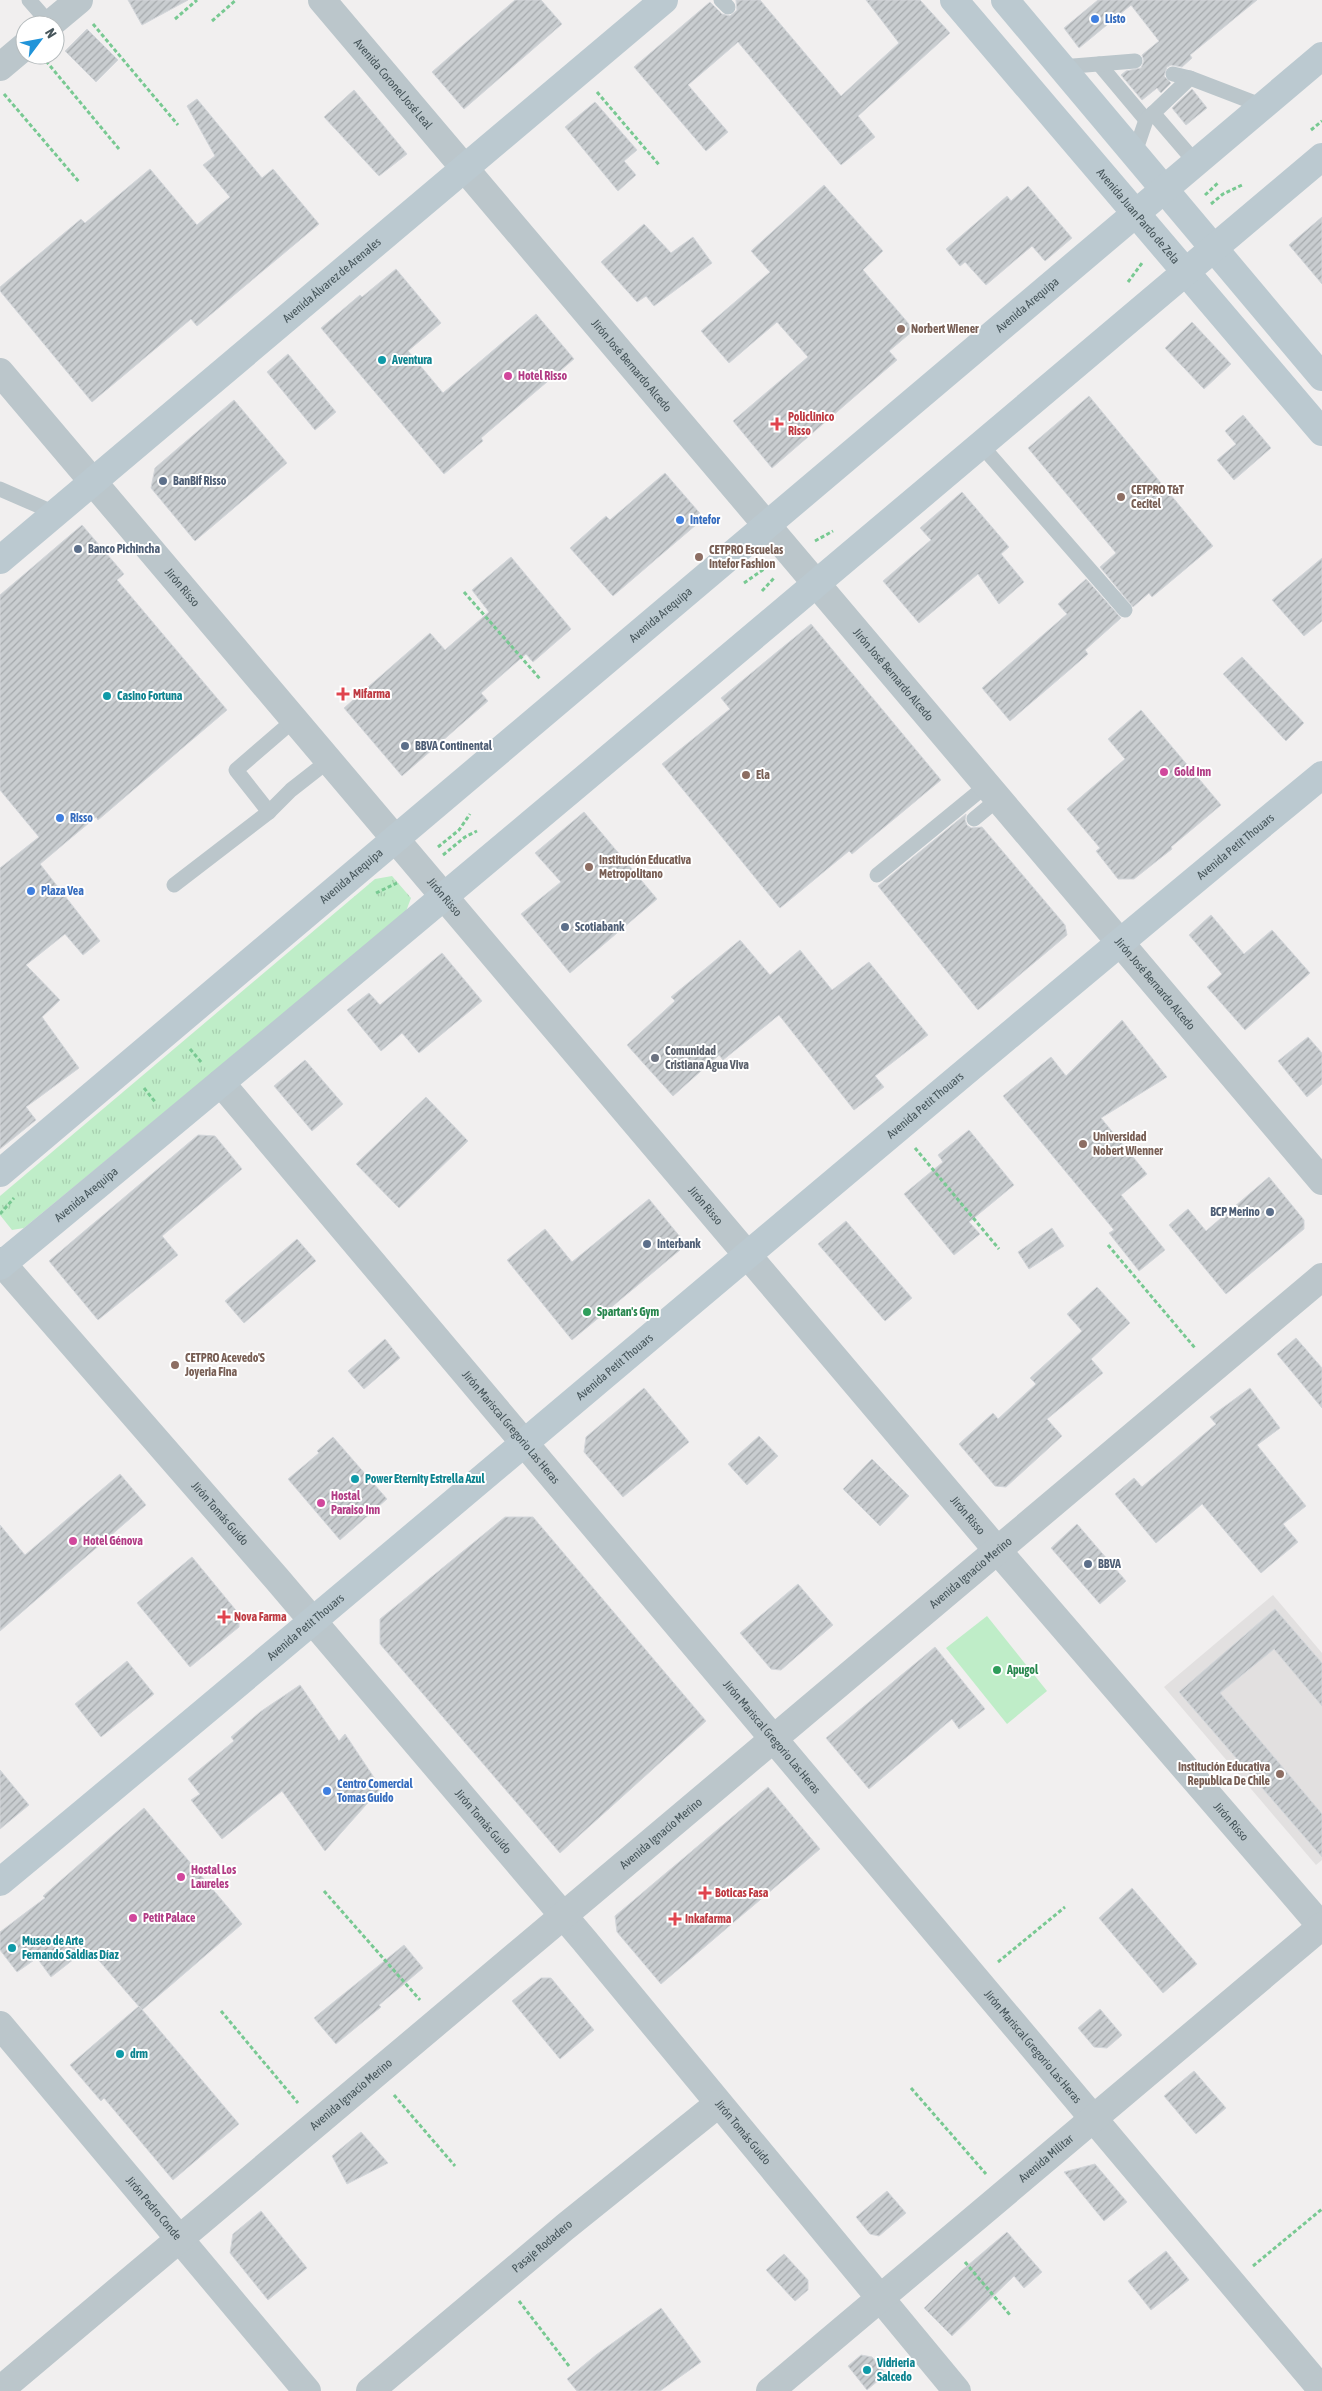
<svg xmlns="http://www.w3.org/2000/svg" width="1322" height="2391" font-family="'Asap Condensed',sans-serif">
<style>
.education{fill:#e2e0e0}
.grass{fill:url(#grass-tufts)}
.garden{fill:#bfedc8}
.building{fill:url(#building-hatch);stroke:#d3d6da}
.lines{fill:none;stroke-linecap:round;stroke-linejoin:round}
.path{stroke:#78c992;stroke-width:3;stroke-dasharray:4 2.5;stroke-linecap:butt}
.lane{stroke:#bbc6cb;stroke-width:15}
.street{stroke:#bbc6cb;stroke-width:28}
.secondary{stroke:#bbc9d0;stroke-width:28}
.shop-dot{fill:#3f7fe0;stroke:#fff;stroke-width:2}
.education-dot{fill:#8d6e63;stroke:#fff;stroke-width:2}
.culture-dot{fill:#0f9aa8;stroke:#fff;stroke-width:2}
.hotel-dot{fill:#d1479c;stroke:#fff;stroke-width:2}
.health-dot{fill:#e0444e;stroke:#fff;stroke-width:2}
.service-dot{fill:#5c6f8a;stroke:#fff;stroke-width:2}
.worship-dot{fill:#6b7280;stroke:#fff;stroke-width:2}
.leisure-dot{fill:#2e9e5b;stroke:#fff;stroke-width:2}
.labels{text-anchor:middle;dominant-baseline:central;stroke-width:4;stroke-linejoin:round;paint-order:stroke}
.shop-label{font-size:12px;font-weight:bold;fill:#366cbe;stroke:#fff;text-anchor:start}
.street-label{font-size:12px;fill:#47565b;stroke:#fff}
.education-label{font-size:12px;font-weight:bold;fill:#785e54;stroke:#fff;text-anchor:start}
.culture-label{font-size:12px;font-weight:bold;fill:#0d838f;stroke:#fff;text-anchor:start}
.hotel-label{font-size:12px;font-weight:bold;fill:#b23c85;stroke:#fff;text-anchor:start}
.health-label{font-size:12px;font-weight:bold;fill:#be3a42;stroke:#fff;text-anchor:start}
.service-label{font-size:12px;font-weight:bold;fill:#4e5e75;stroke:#fff;text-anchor:start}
.worship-label{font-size:12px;font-weight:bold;fill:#5b616d;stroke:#fff;text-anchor:start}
.leisure-label{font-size:12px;font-weight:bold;fill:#27864d;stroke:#fff;text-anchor:start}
</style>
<defs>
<pattern id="grass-tufts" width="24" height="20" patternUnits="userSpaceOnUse" patternTransform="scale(1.25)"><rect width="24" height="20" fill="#bfedc8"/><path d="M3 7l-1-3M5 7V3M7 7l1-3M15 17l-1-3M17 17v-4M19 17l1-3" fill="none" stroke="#a6cdae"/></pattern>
<pattern id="building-hatch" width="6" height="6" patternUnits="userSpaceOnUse" patternTransform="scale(1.25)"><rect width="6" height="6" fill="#c9cdd0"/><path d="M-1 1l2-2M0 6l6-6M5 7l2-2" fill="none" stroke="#a5a9ac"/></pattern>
</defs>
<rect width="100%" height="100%" fill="#f1efef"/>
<path class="education" d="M1273 1595 1322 1653V1860L1316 1865 1164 1687Z"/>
<path class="grass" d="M392 876 411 898 405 914 24 1228 12 1230 0 1215V1196L375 879Z"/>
<path class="garden" d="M987 1616 1047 1691 1007 1724 946 1648Z"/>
<g class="building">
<path d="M128 0H188L142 25Z"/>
<path d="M515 0H541L562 24 464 109 432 72Z"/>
<path d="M736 0H760L841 96 899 43 866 0H920L950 33 858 116 875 137 841 165 738 42 688 85 728 132 706 151 634 67 710 2 722 14 730 16 737 10Z"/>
<path d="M1098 0H1257L1190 55 1192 58 1182 67 1171 65 1167 67 1164 76 1171 83 1161 93 1157 88 1142 100 1121 75 1126 71 1141 68 1144 61 1142 55 1159 41 1131 5 1079 48 1064 28Z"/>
<path d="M87 29 118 60 96 82 65 51Z"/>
<path d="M1192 89 1207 108 1186 125 1172 108Z"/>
<path d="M354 90 407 154 379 176 324 117Z"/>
<path d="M197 99 262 178 273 169 319 224 197 326 191 319 92 402 0 291V287L81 219 85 223 150 169 197 225 230 197 203 165 215 156 187 106Z"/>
<path d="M595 102 637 150 624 161 636 175 618 191 565 127Z"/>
<path d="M824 185 883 251 863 270 914 330 889 351 897 360 772 468 733 421 808 357 777 322 729 363 701 331 770 272 751 251Z"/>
<path d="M1028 186 1072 238 1045 261 1032 246 986 285 965 262 960 266 946 249 1007 196 1011 201Z"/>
<path d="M1322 217V284L1289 245Z"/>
<path d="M644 224 671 253 693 237 712 263 654 306 646 296 637 302 601 262Z"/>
<path d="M396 269 441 323 408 351 443 393 536 314 574 359 481 438 483 441 444 474 321 328 360 295 362 297Z"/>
<path d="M1192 322 1231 364 1204 389 1165 348Z"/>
<path d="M288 354 336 412 315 430 267 372Z"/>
<path d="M1089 396 1213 546 1152 597 1149 593 1133 607 1100 567 1116 553 1028 448Z"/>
<path d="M234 400 287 463 195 541 151 488 155 468Z"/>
<path d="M1243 415 1271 448 1234 480 1217 460 1236 444 1225 431Z"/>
<path d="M665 473 704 518 613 596 570 548 606 516 610 520Z"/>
<path d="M962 492 1009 547 1001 554 1024 582 999 604 978 574 919 623 883 581 931 540 920 528Z"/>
<path d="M82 525 124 574 117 580 227 710 98 820 96 817 40 864 100 941 83 955 65 934 26 965 60 1000 42 1017 79 1068 26 1107 36 1120 0 1149V868L39 837 0 790V595Z"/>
<path d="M511 557 571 629 533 662 526 654 481 693 488 701 402 776 344 708 430 633 445 650 489 612 472 590Z"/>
<path d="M1322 558V621L1304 636 1272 600Z"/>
<path d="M1086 579 1121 618 1085 650 1088 654 1010 721 982 688 1067 614 1058 604Z"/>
<path d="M811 624 941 780 852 854 849 851 780 908 662 764 730 709 721 698Z"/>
<path d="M1242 657 1304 723 1286 741 1223 674Z"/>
<path d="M1141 710 1221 805 1171 847 1172 849 1134 879H1118L1096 851 1100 848 1067 809 1125 759 1108 739Z"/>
<path d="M584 812 657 899 570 973 521 914 561 882 535 853Z"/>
<path d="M966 814 965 820 967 825 971 828 982 827 1065 925 1067 935 978 1010 878 886Z"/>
<path d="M1211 915 1244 954 1272 930 1310 973 1245 1030 1207 987 1222 974 1189 935Z"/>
<path d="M740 940 770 975 800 950 832 990 869 962 928 1035 875 1076 884 1087 854 1110 779 1015 723 1060 719 1055 673 1096 627 1045 675 1001 671 997Z"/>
<path d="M442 953 482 1001 419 1053 402 1033 381 1051 347 1010 369 993 380 1005Z"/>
<path d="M1122 1020 1167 1077 1101 1118 1147 1174 1121 1195 1165 1250 1139 1271 1109 1233 1114 1230 1003 1096 1051 1057 1066 1076Z"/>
<path d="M1308 1037 1322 1053V1084L1307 1097 1278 1061Z"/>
<path d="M305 1060 343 1104 312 1131 274 1086Z"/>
<path d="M426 1097 468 1141 399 1208 356 1164Z"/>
<path d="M969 1130 1014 1185 969 1222 980 1234 954 1255 904 1194 943 1162 938 1155Z"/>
<path d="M198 1135 215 1136 242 1169 162 1236 178 1255 98 1320 49 1261Z"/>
<path d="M1269 1177 1304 1220V1229L1226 1294 1169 1225 1188 1209 1206 1231Z"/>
<path d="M649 1199 681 1238 680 1250 572 1340 507 1260 545 1229 572 1262Z"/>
<path d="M846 1221 912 1298 885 1321 818 1244Z"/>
<path d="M1052 1228 1064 1246 1029 1269 1018 1252Z"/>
<path d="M297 1239 316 1261 244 1323 225 1301Z"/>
<path d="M1097 1287 1130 1323 1091 1359 1103 1373 1047 1419 1062 1436 1006 1487 995 1486 959 1444 993 1413 998 1419 1036 1384 1030 1378 1082 1331 1067 1314Z"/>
<path d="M1296 1338 1322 1368V1408L1277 1354Z"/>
<path d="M385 1339 400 1358 364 1389 348 1371Z"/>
<path d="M644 1388 689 1442 623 1497 584 1452 586 1437Z"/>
<path d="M1250 1388 1280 1428 1257 1445 1306 1506 1283 1524 1298 1542 1261 1573 1202 1504 1156 1543 1115 1494 1134 1478 1142 1487 1216 1424 1210 1417Z"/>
<path d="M759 1436 778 1456 747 1485 728 1464Z"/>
<path d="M333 1437 387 1499 340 1540 288 1479 319 1453 317 1451Z"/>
<path d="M872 1459 909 1496 880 1526 843 1489Z"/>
<path d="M120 1474 146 1505 0 1631V1525L25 1555Z"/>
<path d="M505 1517H533L706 1721 560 1853 380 1644V1619Z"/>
<path d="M1077 1524 1126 1581 1100 1604 1051 1548Z"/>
<path d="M192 1557 239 1614V1627L190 1667 137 1603Z"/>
<path d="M798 1584 833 1625 781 1670 771 1669 740 1633Z"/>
<path d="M1275 1609 1322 1663V1706L1274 1649 1220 1693 1322 1814V1857L1179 1692Z"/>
<path d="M935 1647 985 1709 959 1729 952 1719 869 1789 826 1738Z"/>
<path d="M127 1661 154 1694 101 1737 75 1704Z"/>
<path d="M300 1685 339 1741 345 1734 381 1788 325 1851 282 1791 222 1839 191 1800 200 1794 188 1779 234 1741 231 1737 260 1712Z"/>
<path d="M0 1770 29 1805 0 1829Z"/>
<path d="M768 1787 820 1849 661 1984 617 1932 615 1916Z"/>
<path d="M144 1808 242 1924 142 2010 88 1948 51 1977 37 1958 17 1972 0 1950V1932L45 1898 43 1896Z"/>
<path d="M1132 1888 1197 1964 1163 1993 1099 1918Z"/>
<path d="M404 1945 423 1968 379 2005 381 2007 336 2044 314 2018Z"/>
<path d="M541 1978H551L594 2030 560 2059 512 2001Z"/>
<path d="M139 2006 239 2124 173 2180 104 2098 101 2101 70 2065Z"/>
<path d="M1100 2009 1122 2035 1107 2048 1094 2047 1078 2028Z"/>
<path d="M1194 2071 1226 2108 1196 2134 1164 2096Z"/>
<path d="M361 2132 388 2163 347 2184 332 2156Z"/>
<path d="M1095 2164 1127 2202 1104 2221 1064 2172Z"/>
<path d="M887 2191 906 2213 879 2236 870 2234 856 2217Z"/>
<path d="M261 2211 307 2268 268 2300 230 2253 233 2234Z"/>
<path d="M1007 2232 1042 2272 1024 2288 1014 2276 952 2336 924 2308 960 2272Z"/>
<path d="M1166 2251 1189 2280 1151 2310 1128 2281Z"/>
<path d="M784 2254 808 2280V2290L795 2301 766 2270Z"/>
<path d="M661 2308 701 2362 660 2391H577L567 2379 596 2355Z"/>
<path d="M861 2355 872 2357 886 2374 867 2390 848 2366Z"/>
</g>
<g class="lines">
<g class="path">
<path d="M175 19 197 0"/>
<path d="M212 21 236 0"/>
<path d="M93 24 178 125"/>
<path d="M46 61 119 149"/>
<path d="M597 92 660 166"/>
<path d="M4 94 80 183"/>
<path d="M1311 130 1322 121"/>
<path d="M1205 195 1218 183"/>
<path d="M1211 204 1223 194 1244 184"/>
<path d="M1128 282 1142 263"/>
<path d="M815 541 833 531"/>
<path d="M744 583 767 567"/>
<path d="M762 591 775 577"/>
<path d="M464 592 541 680"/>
<path d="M438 847 459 830 470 814"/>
<path d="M443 855 465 837 477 831"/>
<path d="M376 893 397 883"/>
<path d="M190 1049 202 1063"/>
<path d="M144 1088 156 1103"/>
<path d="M915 1148 999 1249"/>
<path d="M0 1214 14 1198"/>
<path d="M1108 1245 1195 1348"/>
<path d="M324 1891 420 2000"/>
<path d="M998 1962 1065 1907"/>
<path d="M221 2011 298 2103"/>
<path d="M911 2088 986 2174"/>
<path d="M394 2095 455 2166"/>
<path d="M965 2262 1010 2315"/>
<path d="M1253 2266 1322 2209"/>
<path d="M519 2301 569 2366"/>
</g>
<g class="lane">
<path d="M29 0 50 24"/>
<path d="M721 0 728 7"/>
<path d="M1099 64 1146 120"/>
<path d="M1061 67 1135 61"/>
<path d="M1173 74 1190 78"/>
<path d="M1153 113 1196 163"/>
<path d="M1134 155 1146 120 1190 78 1263 106"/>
<path d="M981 445 1125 610"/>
<path d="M0 489 55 513"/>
<path d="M269 812 236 770 294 720"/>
<path d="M974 819 998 799"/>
<path d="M877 875 987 785"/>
<path d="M174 885 269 812 291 790 328 761"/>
</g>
<g class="street">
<path id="s1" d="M322 0 1322 1181"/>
<path d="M49 25 79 0"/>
<path d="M0 67 25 46"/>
<path id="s2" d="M0 372 997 1550 1322 1927"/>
<path id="s3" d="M221 1083 1322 2390"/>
<path id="s4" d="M0 1261 277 1579 584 1940 957 2391"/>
<path id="s5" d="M0 2025 307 2391"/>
<path id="s6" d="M0 2390 1322 1277"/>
<path id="s7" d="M370 2391 565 2227 718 2104"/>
<path id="s8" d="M770 2391 1322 1926"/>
</g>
<g class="secondary">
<path id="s9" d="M954 0 1322 432"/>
<path d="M1005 0 1322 377"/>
<path id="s10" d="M0 560 664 0"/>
<path id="s11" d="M0 1173 1322 56"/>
<path id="s12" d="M0 1266C443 900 882 528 1322 157"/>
<path id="s13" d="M0 1882C443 1515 879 1140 1322 775"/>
</g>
</g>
<g class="shop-dot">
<circle cx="1095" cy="19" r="5"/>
<circle cx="680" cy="520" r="5"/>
<circle cx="60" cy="818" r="5"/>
<circle cx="31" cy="891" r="5"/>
<circle cx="327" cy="1791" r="5"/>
</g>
<g class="education-dot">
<circle cx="901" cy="329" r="5"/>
<circle cx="1121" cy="497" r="5"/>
<circle cx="699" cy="557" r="5"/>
<circle cx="746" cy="775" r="5"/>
<circle cx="589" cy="867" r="5"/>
<circle cx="1083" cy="1144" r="5"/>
<circle cx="175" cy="1365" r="5"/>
<circle cx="1280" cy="1774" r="5"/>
</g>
<g class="culture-dot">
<circle cx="382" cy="360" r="5"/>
<circle cx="107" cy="696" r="5"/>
<circle cx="355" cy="1479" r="5"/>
<circle cx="12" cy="1948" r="5"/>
<circle cx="120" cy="2054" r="5"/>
<circle cx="867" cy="2370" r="5"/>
</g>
<g class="hotel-dot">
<circle cx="508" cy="376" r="5"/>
<circle cx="1164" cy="772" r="5"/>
<circle cx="321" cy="1503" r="5"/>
<circle cx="73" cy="1541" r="5"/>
<circle cx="181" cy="1877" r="5"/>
<circle cx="133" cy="1918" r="5"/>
</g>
<g class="health-dot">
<path d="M774.5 416.5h5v5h5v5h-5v5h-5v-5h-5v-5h5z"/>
<path d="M340.5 686.5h5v5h5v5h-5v5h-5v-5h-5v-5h5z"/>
<path d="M221.5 1609.5h5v5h5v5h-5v5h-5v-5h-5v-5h5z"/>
<path d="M702.5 1885.5h5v5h5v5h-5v5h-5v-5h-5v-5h5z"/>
<path d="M672.5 1911.5h5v5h5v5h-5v5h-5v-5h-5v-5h5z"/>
</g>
<g class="service-dot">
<circle cx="163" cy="481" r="5"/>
<circle cx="78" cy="549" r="5"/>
<circle cx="405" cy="746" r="5"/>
<circle cx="565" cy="927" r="5"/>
<circle cx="1270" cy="1212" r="5"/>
<circle cx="647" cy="1244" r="5"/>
<circle cx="1088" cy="1564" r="5"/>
</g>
<circle class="worship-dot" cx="655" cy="1058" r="5"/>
<g class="leisure-dot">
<circle cx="587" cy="1312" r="5"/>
<circle cx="997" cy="1670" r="5"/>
</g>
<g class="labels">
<g class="shop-label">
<text x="1105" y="19">Listo</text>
<text x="690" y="520">Intefor</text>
<text x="70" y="818">Risso</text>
<text x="41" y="891">Plaza Vea</text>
<text x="337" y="1784">Centro Comercial<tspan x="337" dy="14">Tomas Guido</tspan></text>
</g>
<g class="street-label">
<text stroke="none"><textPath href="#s1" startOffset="110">Avenida Coronel José Leal</textPath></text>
<text stroke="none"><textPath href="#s9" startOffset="284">Avenida Juan Pardo de Zela</textPath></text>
<text stroke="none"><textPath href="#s10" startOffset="434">Avenida Álvarez de Arenales</textPath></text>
<text stroke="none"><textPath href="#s11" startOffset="1345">Avenida Arequipa</textPath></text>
<text stroke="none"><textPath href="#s1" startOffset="479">Jirón José Bernardo Alcedo</textPath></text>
<text stroke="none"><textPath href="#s2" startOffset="282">Jirón Risso</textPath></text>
<text stroke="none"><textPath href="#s11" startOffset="865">Avenida Arequipa</textPath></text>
<text stroke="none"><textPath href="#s1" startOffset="884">Jirón José Bernardo Alcedo</textPath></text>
<text stroke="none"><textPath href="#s13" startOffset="1612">Avenida Petit Thouars</textPath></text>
<text stroke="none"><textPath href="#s11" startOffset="460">Avenida Arequipa</textPath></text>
<text stroke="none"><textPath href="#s2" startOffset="688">Jirón Risso</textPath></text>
<text stroke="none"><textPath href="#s1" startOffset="1289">Jirón José Bernardo Alcedo</textPath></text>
<text stroke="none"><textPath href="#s13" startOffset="1208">Avenida Petit Thouars</textPath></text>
<text stroke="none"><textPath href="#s12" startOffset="112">Avenida Arequipa</textPath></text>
<text stroke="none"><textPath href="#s2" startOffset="1092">Jirón Risso</textPath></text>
<text stroke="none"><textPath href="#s13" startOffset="802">Avenida Petit Thouars</textPath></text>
<text stroke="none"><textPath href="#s3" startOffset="450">Jirón Mariscal Gregorio Las Heras</textPath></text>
<text stroke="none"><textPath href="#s4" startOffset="335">Jirón Tomás Guido</textPath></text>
<text stroke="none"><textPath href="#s2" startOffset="1498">Jirón Risso</textPath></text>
<text stroke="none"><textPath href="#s6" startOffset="1269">Avenida Ignacio Merino</textPath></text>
<text stroke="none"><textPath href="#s13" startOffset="398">Avenida Petit Thouars</textPath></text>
<text stroke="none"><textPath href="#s3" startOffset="855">Jirón Mariscal Gregorio Las Heras</textPath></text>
<text stroke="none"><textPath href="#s4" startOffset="740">Jirón Tomás Guido</textPath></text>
<text stroke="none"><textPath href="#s2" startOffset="1902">Jirón Risso</textPath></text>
<text stroke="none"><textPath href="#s6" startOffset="864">Avenida Ignacio Merino</textPath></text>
<text stroke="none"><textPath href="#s3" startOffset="1260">Jirón Mariscal Gregorio Las Heras</textPath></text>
<text stroke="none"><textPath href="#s6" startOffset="459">Avenida Ignacio Merino</textPath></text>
<text stroke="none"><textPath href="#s4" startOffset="1145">Jirón Tomás Guido</textPath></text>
<text stroke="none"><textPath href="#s8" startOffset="361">Avenida Militar</textPath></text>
<text stroke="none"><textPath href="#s5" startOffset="239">Jirón Pedro Conde</textPath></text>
<text stroke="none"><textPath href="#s7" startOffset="225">Pasaje Rodadero</textPath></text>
</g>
<g class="education-label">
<text x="911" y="329">Norbert Wiener</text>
<text x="1131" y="490">CETPRO T&amp;T<tspan x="1131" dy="14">Cecitel</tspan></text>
<text x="709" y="550">CETPRO Escuelas<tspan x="709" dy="14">Intefor Fashion</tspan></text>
<text x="756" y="775">Ela</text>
<text x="599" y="860">Institución Educativa<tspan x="599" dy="14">Metropolitano</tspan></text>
<text x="1093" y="1137">Universidad<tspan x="1093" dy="14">Nobert Wienner</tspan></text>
<text x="185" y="1358">CETPRO Acevedo'S<tspan x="185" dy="14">Joyeria Fina</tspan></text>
<text x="1270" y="1767" text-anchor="end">Institución Educativa<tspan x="1270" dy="14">Republica De Chile</tspan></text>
</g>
<g class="culture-label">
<text x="392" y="360">Aventura</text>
<text x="117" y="696">Casino Fortuna</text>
<text x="365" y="1479">Power Eternity Estrella Azul</text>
<text x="22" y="1941">Museo de Arte<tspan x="22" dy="14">Fernando Saldias Díaz</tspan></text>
<text x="130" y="2054">drm</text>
<text x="877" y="2363">Vidrieria<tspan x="877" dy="14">Salcedo</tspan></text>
</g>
<g class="hotel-label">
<text x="518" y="376">Hotel Risso</text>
<text x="1174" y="772">Gold Inn</text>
<text x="331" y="1496">Hostal<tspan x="331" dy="14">Paraiso Inn</tspan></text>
<text x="83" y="1541">Hotel Génova</text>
<text x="191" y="1870">Hostal Los<tspan x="191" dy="14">Laureles</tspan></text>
<text x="143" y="1918">Petit Palace</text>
</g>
<g class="health-label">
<text x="788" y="417">Policlinico<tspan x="788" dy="14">Risso</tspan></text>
<text x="353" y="694">Mifarma</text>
<text x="234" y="1617">Nova Farma</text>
<text x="715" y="1893">Boticas Fasa</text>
<text x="685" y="1919">Inkafarma</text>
</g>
<g class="service-label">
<text x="173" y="481">BanBif Risso</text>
<text x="88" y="549">Banco Pichincha</text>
<text x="415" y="746">BBVA Continental</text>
<text x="575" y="927">Scotiabank</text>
<text x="1260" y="1212" text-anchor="end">BCP Merino</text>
<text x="657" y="1244">Interbank</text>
<text x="1098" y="1564">BBVA</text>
</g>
<g class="worship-label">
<text x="665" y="1051">Comunidad<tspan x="665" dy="14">Cristiana Agua Viva</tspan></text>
</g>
<g class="leisure-label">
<text x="597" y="1312">Spartan's Gym</text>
<text x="1007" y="1670">Apugol</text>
</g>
</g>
<g transform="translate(40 40) rotate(58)"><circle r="24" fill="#ffffff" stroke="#b5bbbd"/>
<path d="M0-4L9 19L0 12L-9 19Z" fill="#2194d9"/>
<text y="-8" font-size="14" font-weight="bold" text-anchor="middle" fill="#47565b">N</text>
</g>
</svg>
